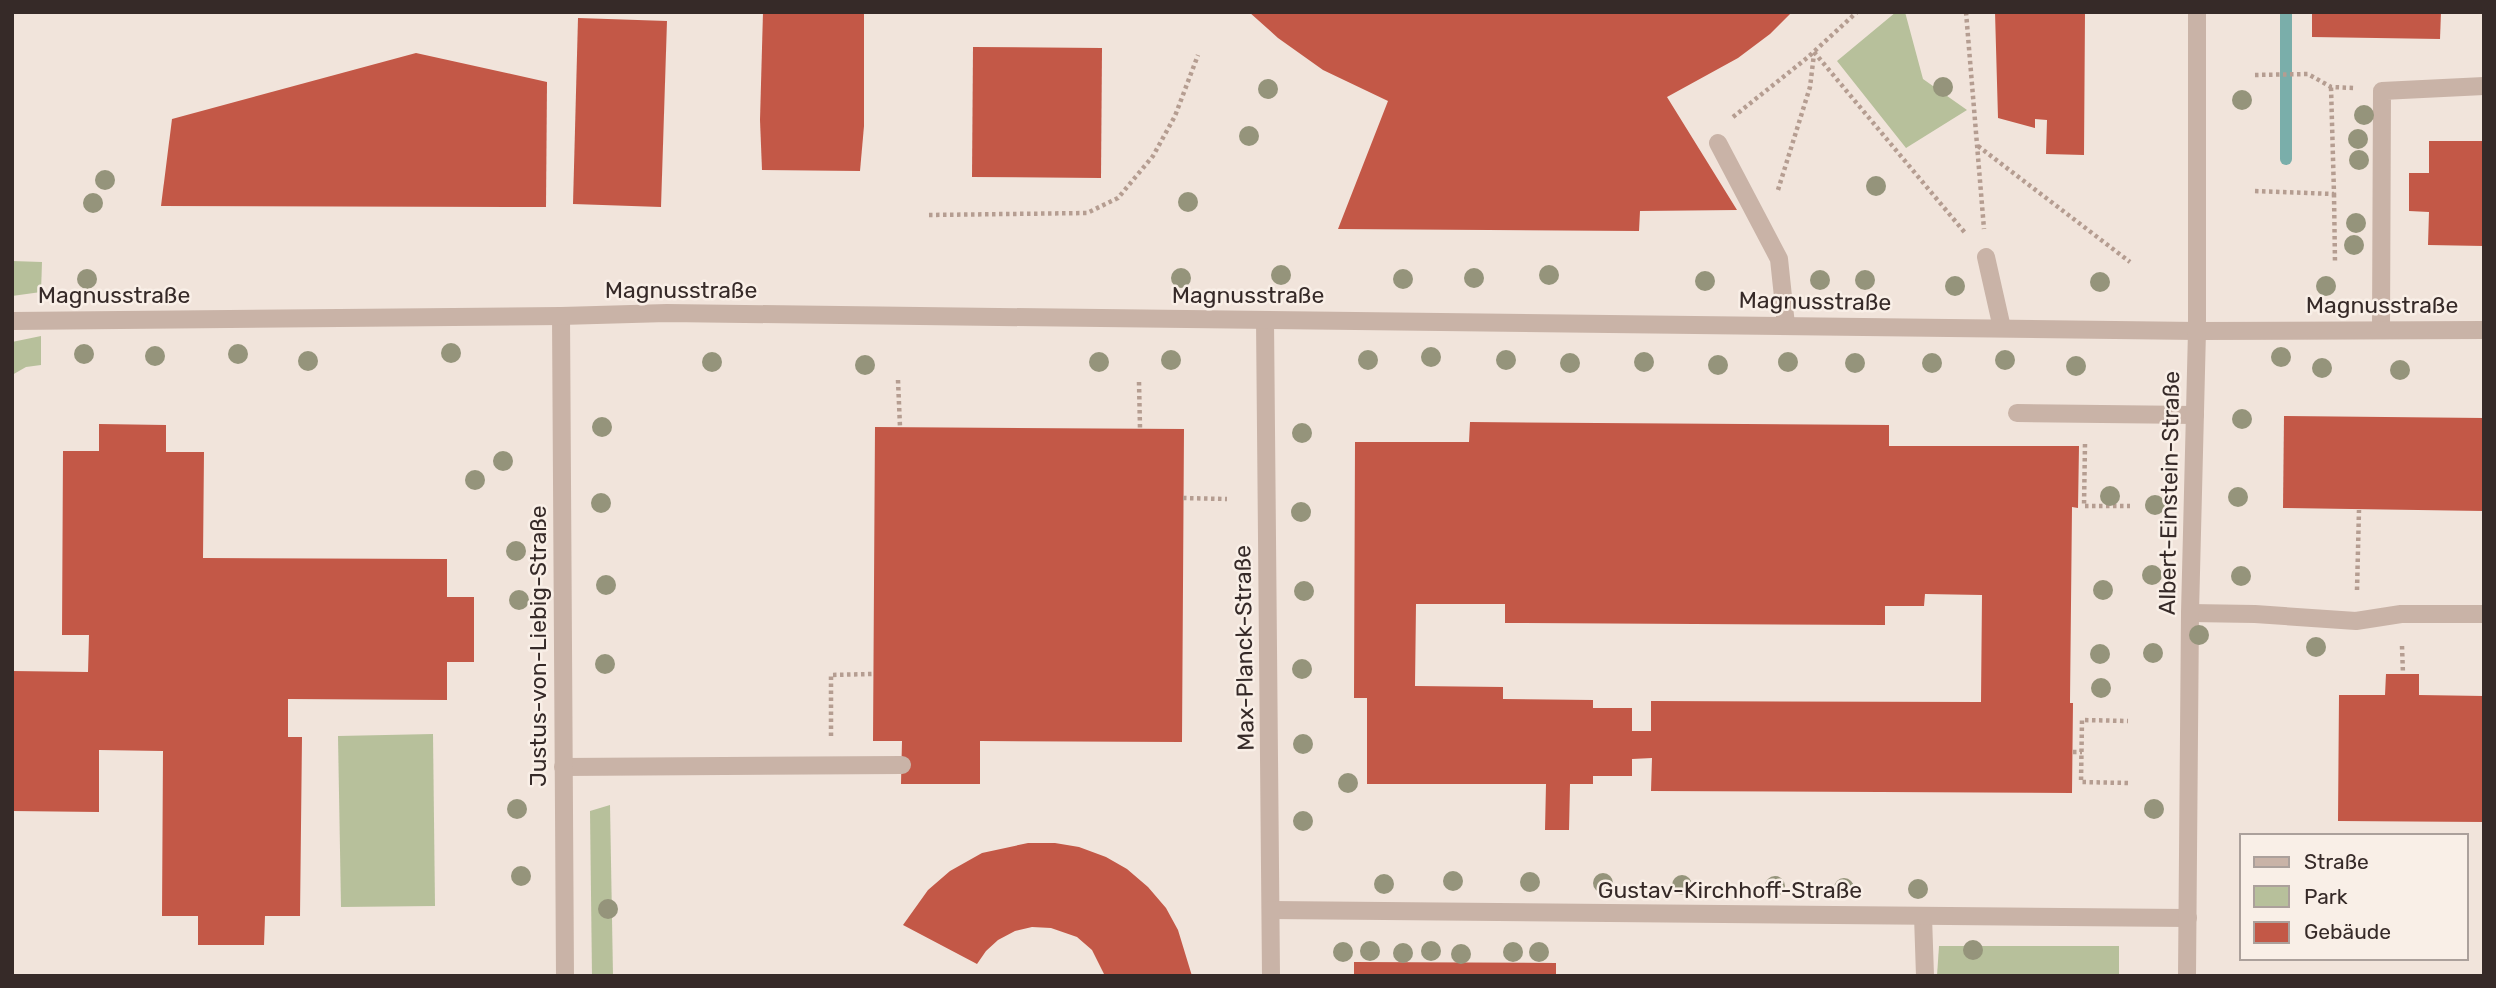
<svg xmlns="http://www.w3.org/2000/svg" width="2496" height="988" font-family="Rubik,sans-serif">
<style>
.green{fill:#b7c09b}
.lines{fill:none;stroke-linecap:round;stroke-linejoin:round}
.stream{stroke:#7aaeaa;stroke-width:12}
.building{fill:#c35847;fill-rule:evenodd}
.path{stroke:#b59d91;stroke-width:4.5;stroke-dasharray:3.5 3.5;stroke-linecap:butt}
.lane{stroke:#c9b3a7;stroke-width:18}
.street{stroke:#c9b3a7;stroke-width:18}
.tree{fill:#95947b}
.labels{text-anchor:middle;dominant-baseline:central;stroke-width:5;stroke-linejoin:round;paint-order:stroke}
.street-label{font-size:23px;fill:#362a28;stroke:#f9efe7}
</style>
<rect width="100%" height="100%" fill="#f1e4db"/>
<g class="green">
<path d="M1896 12H1905L1923 79 1967 110 1906 148 1837 61Z"/>
<path d="M12 261 42 262 41 292 12 296Z"/>
<path d="M41 336V365L26 367 12 375V342Z"/>
<path d="M433 734 435 906 341 907 338 736Z"/>
<path d="M610 805 613 976H592L590 811Z"/>
<path d="M1939 946H2119V976H1937Z"/>
</g>
<g class="lines">
<path class="stream" d="M2286 159V12"/>
</g>
<g class="building">
<path d="M763 12H864V126L860 171 762 170 760 120Z"/>
<path d="M1249 12H1792L1770 34 1738 58 1667 97 1737 210 1640 211 1639 231 1338 229 1388 101 1323 70 1278 38Z"/>
<path d="M1995 12H2085L2084 155 2046 154 2047 120 2035 119V128L1998 118Z"/>
<path d="M2312 12H2441L2440 39 2312 37Z"/>
<path d="M578 18 667 21 661 207 573 204Z"/>
<path d="M973 47 1102 48 1101 178 972 177Z"/>
<path d="M416 53 547 82 546 207 161 206 172 119Z"/>
<path d="M2429 141H2484V246L2428 245 2429 212 2409 211V173H2429Z"/>
<path d="M2284 416 2484 418V511L2283 508Z"/>
<path d="M1470 422 1889 425V446H2079L2078 508 2072 507 2070 703H2073L2072 793 1651 791 1652 758 1632 759V776H1593V784H1570L1569 830H1545L1546 784H1367V698H1354L1355 442H1469ZM1925 594 1982 595 1981 702 1651 701V731H1632V708H1593V700L1503 699V687L1415 686 1416 604H1505V623L1885 625V606H1924Z"/>
<path d="M99 424 166 425V452H204L203 558 447 559V597H474V662H447V700L288 699V737H302L300 916H265L264 945H198V916H162L163 751 99 750V812L12 811V671L88 672 89 635H62L63 451H99Z"/>
<path d="M875 427 1184 429 1182 742 980 741V784H901L902 741H873Z"/>
<path d="M2386 674H2419V695L2484 696V822L2338 821 2339 695H2385Z"/>
<path d="M1028 843H1055L1079 847 1106 857 1127 869 1148 887 1166 908 1178 930 1192 976H1105L1092 950 1077 937 1051 928 1032 927 1015 931 998 940 986 951 977 964 903 925 928 890 950 871 982 853Z"/>
<path d="M1354 962 1556 963V976H1354Z"/>
</g>
<g class="lines">
<g class="path">
<path d="M1966 12 1984 229"/>
<path d="M1814 52 1966 234"/>
<path d="M2255 75 2308 74 2331 87 2354 88"/>
<path d="M1733 117 1807 58 1857 12"/>
<path d="M1978 146 2130 262"/>
<path d="M1778 190 1810 87 1814 54"/>
<path d="M2255 191 2334 194 2331 87"/>
<path d="M2334 194 2335 263"/>
<path d="M929 215 1087 213 1118 198 1153 156 1175 116 1198 55"/>
<path d="M898 380 900 427"/>
<path d="M1139 382 1140 428"/>
<path d="M2085 444 2084 506H2130"/>
<path d="M1183 498 1227 499"/>
<path d="M2357 590 2359 510"/>
<path d="M2402 646 2403 674"/>
<path d="M831 736V675L873 674"/>
<path d="M2073 752H2082"/>
<path d="M2128 783 2081 782 2082 720 2128 721"/>
</g>
<g class="lane">
<path d="M1718 143 1779 259 1786 325"/>
<path d="M1986 257 2002 328"/>
<path d="M2381 330 2382 91 2484 86"/>
<path d="M2017 413 2195 415"/>
<path d="M2190 613 2255 614 2356 621 2401 614H2484"/>
<path d="M563 767 902 765"/>
<path d="M1923 916 1925 976"/>
</g>
<g class="street">
<path d="M561 316 565 976"/>
<path d="M1265 320 1271 976"/>
<path d="M12 321 561 316 667 313 2197 331 2484 330"/>
<path d="M1271 910 2188 918"/>
<path d="M2187 976 2190 613 2197 331V12"/>
</g>
</g>
<g class="tree">
<circle cx="1943" cy="87" r="10"/>
<circle cx="1268" cy="89" r="10"/>
<circle cx="2242" cy="100" r="10"/>
<circle cx="2364" cy="115" r="10"/>
<circle cx="1249" cy="136" r="10"/>
<circle cx="2358" cy="139" r="10"/>
<circle cx="2359" cy="160" r="10"/>
<circle cx="105" cy="180" r="10"/>
<circle cx="1876" cy="186" r="10"/>
<circle cx="1188" cy="202" r="10"/>
<circle cx="93" cy="203" r="10"/>
<circle cx="2356" cy="223" r="10"/>
<circle cx="2354" cy="245" r="10"/>
<circle cx="1281" cy="275" r="10"/>
<circle cx="1549" cy="275" r="10"/>
<circle cx="1181" cy="278" r="10"/>
<circle cx="1474" cy="278" r="10"/>
<circle cx="87" cy="279" r="10"/>
<circle cx="1403" cy="279" r="10"/>
<circle cx="1820" cy="280" r="10"/>
<circle cx="1865" cy="280" r="10"/>
<circle cx="1705" cy="281" r="10"/>
<circle cx="2100" cy="282" r="10"/>
<circle cx="1955" cy="286" r="10"/>
<circle cx="2326" cy="286" r="10"/>
<circle cx="451" cy="353" r="10"/>
<circle cx="84" cy="354" r="10"/>
<circle cx="238" cy="354" r="10"/>
<circle cx="155" cy="356" r="10"/>
<circle cx="1431" cy="357" r="10"/>
<circle cx="2281" cy="357" r="10"/>
<circle cx="1171" cy="360" r="10"/>
<circle cx="1368" cy="360" r="10"/>
<circle cx="1506" cy="360" r="10"/>
<circle cx="2005" cy="360" r="10"/>
<circle cx="308" cy="361" r="10"/>
<circle cx="712" cy="362" r="10"/>
<circle cx="1099" cy="362" r="10"/>
<circle cx="1644" cy="362" r="10"/>
<circle cx="1788" cy="362" r="10"/>
<circle cx="1570" cy="363" r="10"/>
<circle cx="1855" cy="363" r="10"/>
<circle cx="1932" cy="363" r="10"/>
<circle cx="865" cy="365" r="10"/>
<circle cx="1718" cy="365" r="10"/>
<circle cx="2076" cy="366" r="10"/>
<circle cx="2322" cy="368" r="10"/>
<circle cx="2400" cy="370" r="10"/>
<circle cx="2242" cy="419" r="10"/>
<circle cx="602" cy="427" r="10"/>
<circle cx="1302" cy="433" r="10"/>
<circle cx="503" cy="461" r="10"/>
<circle cx="475" cy="480" r="10"/>
<circle cx="2110" cy="496" r="10"/>
<circle cx="2238" cy="497" r="10"/>
<circle cx="601" cy="503" r="10"/>
<circle cx="2155" cy="505" r="10"/>
<circle cx="1301" cy="512" r="10"/>
<circle cx="516" cy="551" r="10"/>
<circle cx="2152" cy="575" r="10"/>
<circle cx="2241" cy="576" r="10"/>
<circle cx="606" cy="585" r="10"/>
<circle cx="2103" cy="590" r="10"/>
<circle cx="1304" cy="591" r="10"/>
<circle cx="519" cy="600" r="10"/>
<circle cx="2199" cy="635" r="10"/>
<circle cx="2316" cy="647" r="10"/>
<circle cx="2153" cy="653" r="10"/>
<circle cx="2100" cy="654" r="10"/>
<circle cx="605" cy="664" r="10"/>
<circle cx="1302" cy="669" r="10"/>
<circle cx="2101" cy="688" r="10"/>
<circle cx="1303" cy="744" r="10"/>
<circle cx="1348" cy="783" r="10"/>
<circle cx="517" cy="809" r="10"/>
<circle cx="2154" cy="809" r="10"/>
<circle cx="1303" cy="821" r="10"/>
<circle cx="521" cy="876" r="10"/>
<circle cx="1453" cy="881" r="10"/>
<circle cx="1530" cy="882" r="10"/>
<circle cx="1603" cy="883" r="10"/>
<circle cx="1384" cy="884" r="10"/>
<circle cx="1682" cy="885" r="10"/>
<circle cx="1775" cy="886" r="10"/>
<circle cx="1844" cy="888" r="10"/>
<circle cx="1918" cy="889" r="10"/>
<circle cx="608" cy="909" r="10"/>
<circle cx="1973" cy="950" r="10"/>
<circle cx="1370" cy="951" r="10"/>
<circle cx="1431" cy="951" r="10"/>
<circle cx="1343" cy="952" r="10"/>
<circle cx="1513" cy="952" r="10"/>
<circle cx="1539" cy="952" r="10"/>
<circle cx="1403" cy="953" r="10"/>
<circle cx="1461" cy="954" r="10"/>
</g>
<g class="labels">
<g class="street-label">
<text x="681" y="290">Magnusstraße</text>
<text x="114" y="295">Magnusstraße</text>
<text x="1248" y="295">Magnusstraße</text>
<text transform="translate(1815 301) rotate(1)">Magnusstraße</text>
<text x="2382" y="305">Magnusstraße</text>
<text transform="translate(2169 493) rotate(-89)">Albert-Einstein-Straße</text>
<text transform="translate(538 646) rotate(-90)">Justus-von-Liebig-Straße</text>
<text transform="translate(1244 648) rotate(-91)">Max-Planck-Straße</text>
<text x="1730" y="890">Gustav-Kirchhoff-Straße</text>
</g>
</g>
<rect width="2496" height="988" fill="none" stroke="#362a28" stroke-width="28"/>
<rect x="2240" y="834" width="228" height="126" fill="#f9efe7" stroke="#aba09b" stroke-width="2"/>
<rect x="2254" y="857" width="35" height="10" fill="#c9b3a7" stroke="#aba09b" stroke-width="2"/>
<text x="2304" y="869" font-size="21" fill="#362a28">Straße</text>
<rect x="2254" y="886" width="35" height="21" fill="#b7c09b" stroke="#aba09b" stroke-width="2"/>
<text x="2304" y="904" font-size="21" fill="#362a28">Park</text>
<rect x="2254" y="922" width="35" height="21" fill="#c35847" stroke="#aba09b" stroke-width="2"/>
<text x="2304" y="939" font-size="21" fill="#362a28">Gebäude</text>
</svg>
